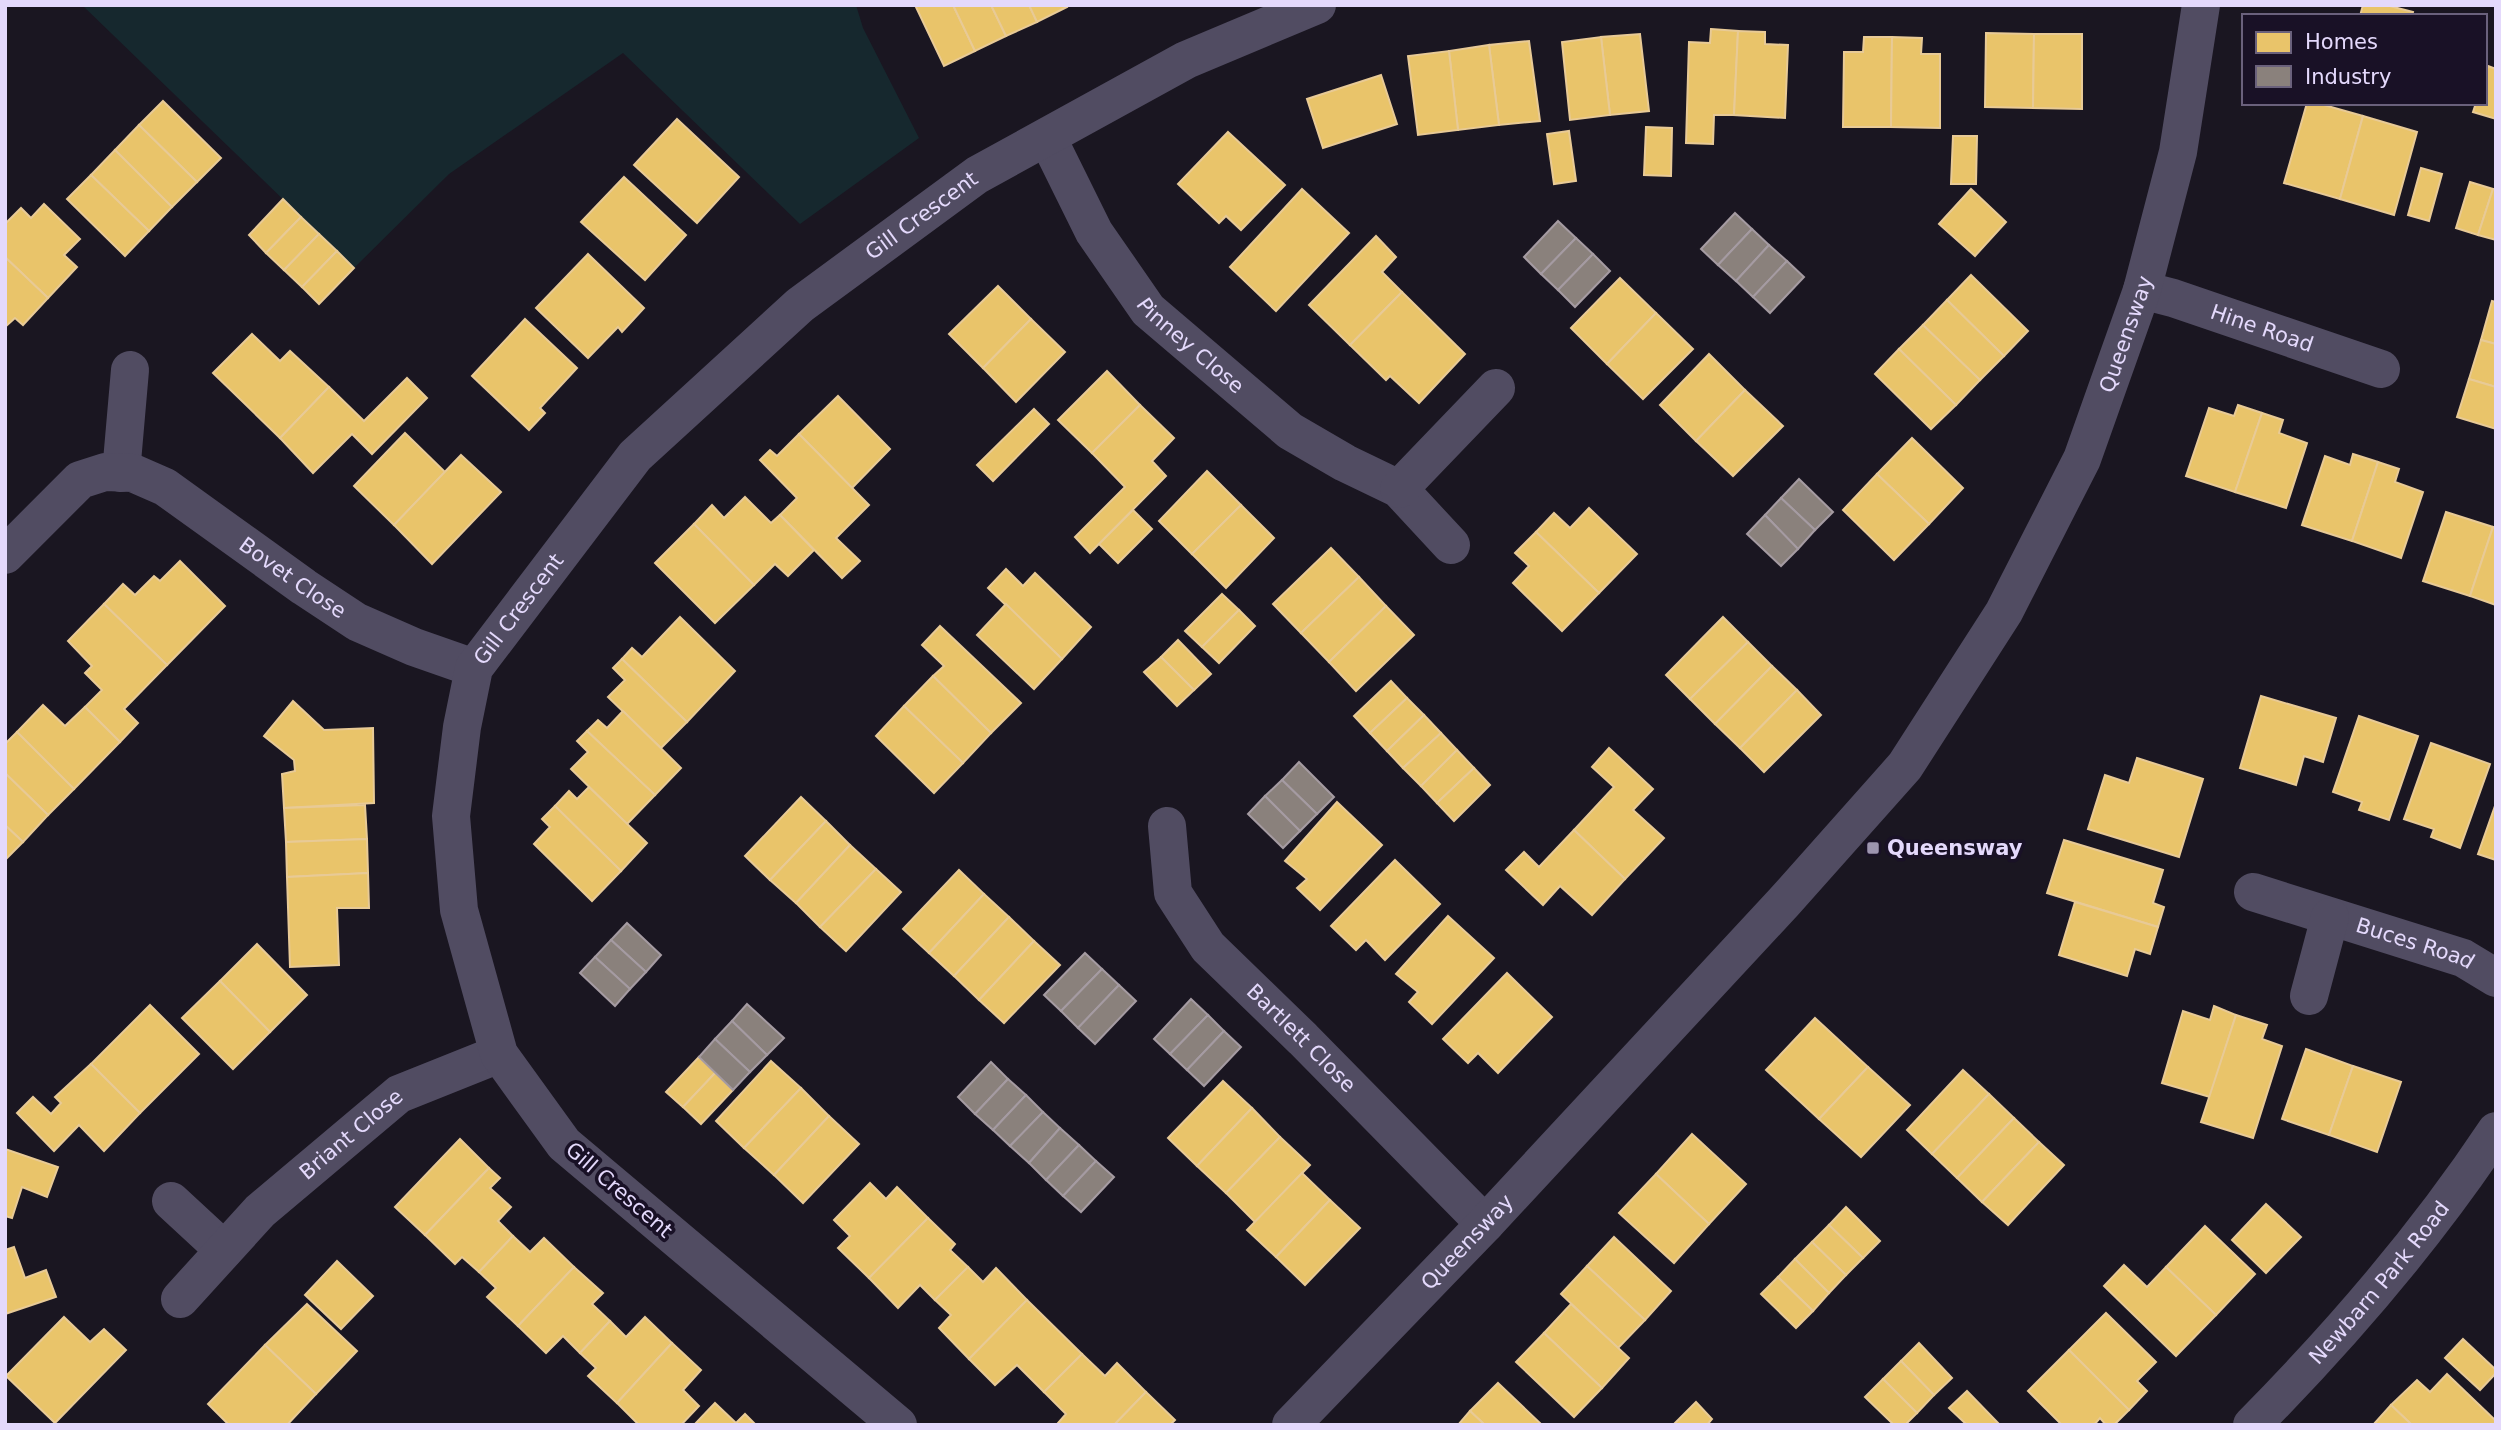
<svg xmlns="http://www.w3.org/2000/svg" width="2501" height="1430" font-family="'DejaVu Sans',sans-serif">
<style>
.green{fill:#16282e}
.homes{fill:#e9c46a;stroke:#e8ca96;stroke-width:2}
.industry{fill:#8a817c;stroke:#a59ba2;stroke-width:2}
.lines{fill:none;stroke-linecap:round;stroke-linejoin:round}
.minor{stroke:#514c62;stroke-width:38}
.poi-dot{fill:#9d95af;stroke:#191126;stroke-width:2.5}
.labels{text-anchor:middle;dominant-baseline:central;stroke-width:7;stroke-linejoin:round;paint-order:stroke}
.street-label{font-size:21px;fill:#e4d9fc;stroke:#191126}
.poi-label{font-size:21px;font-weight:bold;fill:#e4d9fc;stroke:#191126;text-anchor:start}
</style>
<rect width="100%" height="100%" fill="#1a1621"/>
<path class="green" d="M82 5H856L863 28 919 138 800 224 623 53 449 174 354 268Z"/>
<g class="homes">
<path d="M915 5H953L975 51 944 66Z"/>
<path d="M953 5H991L1006 36 975 51Z"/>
<path d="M991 5H1029L1037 22 1006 36Z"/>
<path d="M1029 5H1066L1067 7 1037 22Z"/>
<path d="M2363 5H2386L2413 12 2412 16H2360Z"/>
<path d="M1711 29 1738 31 1734 115H1714L1713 144 1686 143 1689 42 1710 43Z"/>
<path d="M1738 31 1765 32V44L1788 45 1785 118 1734 115Z"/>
<path d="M1986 33 2034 34 2033 108 1985 107Z"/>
<path d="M1640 34 1649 111 1610 115 1601 37Z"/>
<path d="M2034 34H2082V109L2033 108Z"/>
<path d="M1601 37 1610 115 1570 120 1562 42Z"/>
<path d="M1864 37H1892L1891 127H1843L1844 52H1863Z"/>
<path d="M1892 37 1922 38 1921 54H1940V128L1891 127Z"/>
<path d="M1529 41 1540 121 1499 125 1489 45Z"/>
<path d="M1489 45 1499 125 1458 130 1449 51Z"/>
<path d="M1449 51 1458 130 1418 135 1408 56Z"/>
<path d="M2488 66 2496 69V119L2473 112 2476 103H2485V76Z"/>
<path d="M1381 75 1397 124 1323 148 1307 99Z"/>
<path d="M163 101 221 158 197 182 139 125Z"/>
<path d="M2307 103H2317L2363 116 2340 199 2284 183Z"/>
<path d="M2363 116 2417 132 2394 215 2340 199Z"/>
<path d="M677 119 739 177 697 223 634 165Z"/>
<path d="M139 125 197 182 172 207 115 150Z"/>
<path d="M1646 127 1672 128 1671 176 1644 175Z"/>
<path d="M1569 131 1576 181 1554 184 1547 134Z"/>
<path d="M1228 132 1285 185 1241 230 1226 216 1219 223 1178 184Z"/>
<path d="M1953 136H1977L1976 184H1951Z"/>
<path d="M115 150 172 207 149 231 91 175Z"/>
<path d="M2421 168 2442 174 2429 221 2408 215Z"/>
<path d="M91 175 149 231 125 256 67 199Z"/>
<path d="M624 177 686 235 645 280 581 222Z"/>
<path d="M2470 182 2493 189 2478 235 2456 228Z"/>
<path d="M1302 189 1349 233 1276 311 1230 267Z"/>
<path d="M1971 189 2006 222 1975 256 1939 224Z"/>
<path d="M2493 189H2496V240L2478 235Z"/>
<path d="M283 199 301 217 266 253 249 235Z"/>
<path d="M44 204 80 239 64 255 77 267 48 298 5 257V224L21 208 31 218Z"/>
<path d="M301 217 319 234 284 270 266 253Z"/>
<path d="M319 234 337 251 302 287 284 270Z"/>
<path d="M1376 236 1396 257 1382 272 1402 292 1350 345 1309 305Z"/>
<path d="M337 251 354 268 319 304 302 287Z"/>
<path d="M588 254 644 308 622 332 618 327 588 358 536 308Z"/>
<path d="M5 257 48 298 23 325 15 318 5 327Z"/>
<path d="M1971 275 2028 331 2004 356 1947 300Z"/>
<path d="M1620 278 1656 313 1607 364 1571 328Z"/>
<path d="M998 286 1031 319 983 368 949 334Z"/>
<path d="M1402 292 1465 354 1419 403 1390 376 1386 380 1350 345Z"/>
<path d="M1947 300 2004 356 1980 380 1923 325Z"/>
<path d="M2492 301 2496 302V344L2481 340Z"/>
<path d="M1656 313 1693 349 1643 399 1607 364Z"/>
<path d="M525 319 577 368 540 408 545 413 529 430 472 376Z"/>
<path d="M1031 319 1065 352 1016 402 983 368Z"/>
<path d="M1923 325 1980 380 1956 405 1899 349Z"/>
<path d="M252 334 280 361 290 351 329 387 280 438 213 373Z"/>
<path d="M2481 340 2496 344V387L2469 379Z"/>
<path d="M1899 349 1956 405 1931 429 1875 374Z"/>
<path d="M1709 354 1745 390 1696 441 1660 405Z"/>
<path d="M1107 371 1140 405 1092 453 1058 420Z"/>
<path d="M407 378 427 398 372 454 352 434 313 473 280 438 329 387 364 421Z"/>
<path d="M2469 379 2496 387V429L2457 417Z"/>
<path d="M1745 390 1783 426 1733 476 1696 441Z"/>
<path d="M838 396 890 449 852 488 799 434Z"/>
<path d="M1140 405 1174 438 1152 461 1166 476 1090 553 1075 537 1125 487 1092 453Z"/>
<path d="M2238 405 2262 413 2235 492 2186 476 2209 408 2234 416Z"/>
<path d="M1034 409 1049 424 993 481 977 465Z"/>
<path d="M2262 413 2283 420 2279 433 2307 443 2286 508 2235 492Z"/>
<path d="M405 433 445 472 394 525 354 486Z"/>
<path d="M799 434 869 505 836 538 860 561 842 578 780 515 797 498 760 460 770 450 777 456Z"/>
<path d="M1912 438 1963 488 1929 524 1877 474Z"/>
<path d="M2353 454 2378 462 2352 541 2302 525 2325 456 2350 465Z"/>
<path d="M461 455 501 492 432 564 394 525Z"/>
<path d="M2378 462 2399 469 2395 482 2423 492 2401 558 2352 541Z"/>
<path d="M1207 471 1241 505 1192 554 1159 521Z"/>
<path d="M1877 474 1929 524 1894 560 1843 510Z"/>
<path d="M745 497 771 523 780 515 814 550 788 576 775 564 754 585 694 524 712 505 724 518Z"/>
<path d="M1241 505 1274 538 1226 588 1192 554Z"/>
<path d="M1589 508 1637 554 1599 593 1536 532 1554 513 1570 528Z"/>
<path d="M1133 510 1152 529 1118 563 1099 544Z"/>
<path d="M2446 512 2493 527 2470 596 2423 581Z"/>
<path d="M694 524 754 585 715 623 655 563Z"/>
<path d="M2493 527 2496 528V605L2470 596Z"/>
<path d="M1536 532 1599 593 1562 631 1513 583 1529 566 1515 553Z"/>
<path d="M1331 548 1359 577 1301 633 1273 604Z"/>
<path d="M180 561 225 606 167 665 104 604 123 584 135 595 154 576 160 581Z"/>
<path d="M1006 569 1023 586 1035 573 1091 627 1062 659 988 588Z"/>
<path d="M1359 577 1386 606 1329 662 1301 633Z"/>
<path d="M1222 594 1239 610 1202 647 1185 631Z"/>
<path d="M104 604 167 665 124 709 138 723 120 742 85 707 102 690 85 673 92 666 68 641Z"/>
<path d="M1006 604 1062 659 1034 689 977 635Z"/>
<path d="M1386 606 1414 635 1356 691 1329 662Z"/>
<path d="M1239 610 1255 626 1219 663 1202 647Z"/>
<path d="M680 617 735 671 687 722 622 659 632 648 642 657Z"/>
<path d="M1723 617 1748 642 1690 699 1666 675Z"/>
<path d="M940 626 1021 703 991 733 933 676 944 666 922 645Z"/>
<path d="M1178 640 1211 674 1194 690 1161 657Z"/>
<path d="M1748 642 1772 666 1715 724 1690 699Z"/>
<path d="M1161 657 1194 690 1177 706 1144 672Z"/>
<path d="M622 659 687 722 661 748 608 697 625 680 613 668Z"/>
<path d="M1772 666 1797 690 1740 748 1715 724Z"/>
<path d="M933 676 991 733 963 763 904 706Z"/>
<path d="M1391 681 1407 698 1370 733 1354 716Z"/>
<path d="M1797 690 1821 715 1764 772 1740 748Z"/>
<path d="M2261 696 2336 718 2323 762 2304 756 2296 785 2240 768Z"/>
<path d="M1407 698 1424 715 1387 751 1370 733Z"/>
<path d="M293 701 324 730 373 728 374 803 284 808 282 774 295 771 294 760 264 736Z"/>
<path d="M43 705 65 726 85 707 120 742 74 789 17 732Z"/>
<path d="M904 706 963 763 934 793 876 736Z"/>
<path d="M623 711 681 768 655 795 587 731 598 720 607 728Z"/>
<path d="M1424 715 1441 733 1403 768 1387 751Z"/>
<path d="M2359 716 2418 736 2389 820 2359 810 2362 802 2333 792Z"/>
<path d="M587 731 655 795 627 824 571 769 588 752 577 741Z"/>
<path d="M17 732 74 789 48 815 5 773V744Z"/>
<path d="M1441 733 1457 750 1421 786 1403 768Z"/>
<path d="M2431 743 2490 764 2460 848 2431 837 2434 829 2404 819Z"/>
<path d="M1609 748 1653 789 1633 810 1664 838 1625 879 1574 830 1614 787 1592 767Z"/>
<path d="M1457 750 1474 768 1437 803 1421 786Z"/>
<path d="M2137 758 2203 779 2179 857 2088 829 2105 775 2129 783Z"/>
<path d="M1474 768 1490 785 1454 821 1437 803Z"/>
<path d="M5 773 48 815 23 842 5 825Z"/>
<path d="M589 787 647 843 621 871 555 806 569 791 577 799Z"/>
<path d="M801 797 826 821 770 880 745 856Z"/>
<path d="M1337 802 1382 845 1320 910 1297 888 1307 879 1285 861Z"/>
<path d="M2496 803V860L2478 854Z"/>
<path d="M365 805 367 839 286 842 284 808Z"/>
<path d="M555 806 621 871 592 901 534 844 550 827 542 819Z"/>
<path d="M826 821 850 845 796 903 770 880Z"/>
<path d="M5 825 23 842 5 860Z"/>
<path d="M1574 830 1625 879 1592 915 1560 886 1543 905 1506 870 1524 852 1539 867Z"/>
<path d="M367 839 368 873 287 877 286 842Z"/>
<path d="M2064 840 2163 870 2153 903 2164 907 2158 927 2047 893Z"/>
<path d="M850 845 876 869 820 927 796 903Z"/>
<path d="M1395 860 1440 904 1385 960 1366 940 1356 950 1331 926Z"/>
<path d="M876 869 901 892 846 951 820 927Z"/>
<path d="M959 870 984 894 929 953 903 929Z"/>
<path d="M368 873 369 908H337L339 965 290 967 287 877Z"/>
<path d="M984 894 1009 917 954 976 929 953Z"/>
<path d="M2075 902 2158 927 2150 954 2135 949 2127 976 2059 955Z"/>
<path d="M1448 916 1494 958 1432 1024 1409 1002 1418 992 1396 974Z"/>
<path d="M1009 917 1034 941 979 1000 954 976Z"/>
<path d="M1034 941 1060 965 1004 1023 979 1000Z"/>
<path d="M257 944 307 995 270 1032 220 981Z"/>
<path d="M1507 973 1552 1017 1498 1073 1478 1053 1468 1063 1443 1039Z"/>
<path d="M220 981 270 1032 233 1069 182 1018Z"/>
<path d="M150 1005 199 1054 140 1113 91 1064Z"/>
<path d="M2214 1006 2236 1015 2210 1097 2162 1083 2183 1011 2210 1020Z"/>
<path d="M2236 1015 2267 1025 2262 1039 2282 1046 2253 1138 2201 1122Z"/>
<path d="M1815 1018 1868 1067 1819 1119 1766 1070Z"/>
<path d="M2306 1049 2353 1066 2329 1135 2282 1119Z"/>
<path d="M699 1057 716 1072 683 1107 666 1092Z"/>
<path d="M771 1061 801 1088 744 1148 716 1121Z"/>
<path d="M91 1064 140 1113 104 1151 79 1125 54 1151 17 1113 33 1097 51 1114 61 1103 55 1097Z"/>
<path d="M2353 1066 2401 1082 2377 1152 2329 1135Z"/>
<path d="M1868 1067 1910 1105 1861 1157 1819 1119Z"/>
<path d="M1963 1070 1989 1094 1932 1154 1907 1130Z"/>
<path d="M716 1072 733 1090 701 1124 683 1107Z"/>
<path d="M1223 1081 1252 1108 1197 1166 1168 1138Z"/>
<path d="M801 1088 829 1116 774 1175 744 1148Z"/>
<path d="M1989 1094 2014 1118 1957 1178 1932 1154Z"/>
<path d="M1252 1108 1280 1137 1226 1193 1197 1166Z"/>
<path d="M829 1116 859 1144 803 1203 774 1175Z"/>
<path d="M2014 1118 2039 1142 1982 1202 1957 1178Z"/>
<path d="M1692 1134 1746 1184 1709 1224 1656 1174Z"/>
<path d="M1280 1137 1310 1165 1255 1222 1226 1193Z"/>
<path d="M460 1139 489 1168 425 1235 395 1207Z"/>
<path d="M2039 1142 2064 1165 2008 1225 1982 1202Z"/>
<path d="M5 1149 58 1167 47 1197 22 1187 12 1218 5 1216Z"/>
<path d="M489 1168 500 1178 490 1188 511 1207 498 1221 513 1236 479 1272 462 1257 455 1264 425 1235Z"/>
<path d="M1302 1173 1330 1200 1276 1257 1247 1230Z"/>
<path d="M1656 1174 1709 1224 1674 1263 1619 1213Z"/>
<path d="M870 1183 886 1199 897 1187 928 1218 869 1278 838 1248 850 1236 834 1220Z"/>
<path d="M1330 1200 1360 1228 1305 1285 1276 1257Z"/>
<path d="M2266 1204 2301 1237 2266 1273 2232 1240Z"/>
<path d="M1846 1207 1880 1241 1863 1258 1829 1225Z"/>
<path d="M928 1218 955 1244 950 1250 968 1267 935 1300 920 1285 898 1308 869 1278Z"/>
<path d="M1829 1225 1863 1258 1846 1275 1812 1242Z"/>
<path d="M2205 1226 2255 1274 2216 1315 2166 1267Z"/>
<path d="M513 1236 530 1252 544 1238 574 1267 518 1326 487 1297 496 1288 479 1272Z"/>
<path d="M1614 1237 1671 1291 1645 1320 1587 1266Z"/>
<path d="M1812 1242 1846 1275 1829 1293 1795 1259Z"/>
<path d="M14 1247 25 1278 46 1270 56 1297 5 1314V1250Z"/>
<path d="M1795 1259 1829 1293 1813 1311 1778 1277Z"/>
<path d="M337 1261 373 1296 341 1329 305 1295Z"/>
<path d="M2124 1265 2147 1287 2166 1267 2216 1315 2176 1356 2104 1286Z"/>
<path d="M1587 1266 1645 1320 1618 1348 1561 1294Z"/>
<path d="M574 1267 603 1293 592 1304 610 1321 580 1353 563 1336 546 1353 518 1326Z"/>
<path d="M968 1267 983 1282 996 1268 1027 1300 969 1359 939 1328 951 1315 935 1300Z"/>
<path d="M1778 1277 1813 1311 1796 1328 1761 1294Z"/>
<path d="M1027 1300 1082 1354 1044 1392 1017 1365 995 1385 969 1359Z"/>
<path d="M307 1304 357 1351 316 1394 265 1345Z"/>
<path d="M1571 1304 1629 1358 1602 1388 1544 1333Z"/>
<path d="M2106 1313 2156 1362 2137 1381 2147 1391 2129 1410 2069 1350Z"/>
<path d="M64 1317 90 1342 104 1329 126 1350 55 1423 6 1376Z"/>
<path d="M645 1317 672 1343 617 1403 588 1376 596 1368 580 1353 610 1321 626 1337Z"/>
<path d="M1544 1333 1602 1388 1574 1417 1516 1362Z"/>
<path d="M2463 1339 2496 1370V1373L2480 1390 2445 1358Z"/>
<path d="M672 1343 701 1370 683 1390 699 1406 681 1425H639L617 1403Z"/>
<path d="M1919 1343 1952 1378 1934 1395 1901 1361Z"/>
<path d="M265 1345 316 1394 287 1425H229L208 1404Z"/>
<path d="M2069 1350 2129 1410 2114 1425H2106L2100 1418 2094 1425H2062L2028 1391Z"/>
<path d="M1082 1354 1105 1376 1117 1363 1146 1392 1114 1425H1061L1058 1423 1066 1414 1044 1392Z"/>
<path d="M1901 1361 1934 1395 1917 1413 1883 1379Z"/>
<path d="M2447 1374 2496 1421V1425H2412L2391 1405 2417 1380 2430 1392Z"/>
<path d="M1883 1379 1917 1413 1905 1425H1894L1865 1397Z"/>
<path d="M1498 1383 1542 1425H1485L1470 1411Z"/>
<path d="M1967 1391 2000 1425H1967L1949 1408Z"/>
<path d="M1146 1392 1175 1420 1170 1425H1114Z"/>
<path d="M1696 1402 1712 1419 1707 1425H1673Z"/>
<path d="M715 1403 736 1423 745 1414 756 1425H694Z"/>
<path d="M2391 1405 2412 1425H2373Z"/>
<path d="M1470 1411 1485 1425H1458Z"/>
</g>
<g class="industry">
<path d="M1735 213 1752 229 1718 265 1701 249Z"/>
<path d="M1558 221 1576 238 1541 274 1524 257Z"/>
<path d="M1752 229 1769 245 1736 281 1718 265Z"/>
<path d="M1576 238 1593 254 1558 290 1541 274Z"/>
<path d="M1769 245 1787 261 1753 297 1736 281Z"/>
<path d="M1593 254 1610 271 1575 307 1558 290Z"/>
<path d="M1787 261 1804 277 1770 313 1753 297Z"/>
<path d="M1799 479 1833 512 1815 530 1781 498Z"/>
<path d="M1781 498 1815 530 1798 549 1765 515Z"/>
<path d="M1765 515 1798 549 1781 566 1747 534Z"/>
<path d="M1299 762 1334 797 1317 814 1282 780Z"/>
<path d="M1282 780 1317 814 1300 831 1265 796Z"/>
<path d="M1265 796 1300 831 1283 848 1248 814Z"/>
<path d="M627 923 661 955 646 972 611 940Z"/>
<path d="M611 940 646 972 630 989 595 957Z"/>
<path d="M1085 953 1102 969 1061 1011 1044 995Z"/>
<path d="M595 957 630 989 615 1006 580 973Z"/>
<path d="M1102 969 1119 985 1078 1028 1061 1011Z"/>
<path d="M1119 985 1136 1001 1095 1044 1078 1028Z"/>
<path d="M1191 999 1208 1015 1170 1054 1154 1039Z"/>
<path d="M747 1004 784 1038 767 1055 732 1021Z"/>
<path d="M1208 1015 1224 1031 1187 1070 1170 1054Z"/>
<path d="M732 1021 767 1055 750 1072 715 1039Z"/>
<path d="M1224 1031 1241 1047 1204 1086 1187 1070Z"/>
<path d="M715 1039 750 1072 733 1090 699 1057Z"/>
<path d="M991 1062 1008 1079 975 1114 958 1097Z"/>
<path d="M1008 1079 1026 1095 993 1130 975 1114Z"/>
<path d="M1026 1095 1043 1112 1010 1146 993 1130Z"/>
<path d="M1043 1112 1060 1128 1029 1163 1010 1146Z"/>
<path d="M1060 1128 1079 1145 1046 1180 1029 1163Z"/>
<path d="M1079 1145 1096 1161 1063 1196 1046 1180Z"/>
<path d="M1096 1161 1114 1177 1081 1212 1063 1196Z"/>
</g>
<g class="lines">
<g class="minor">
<path id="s1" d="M1047 137 1094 232 1148 310 1290 431 1345 463 1399 489 1451 545"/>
<path id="s2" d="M2142 290 2173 298 2381 369"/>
<path d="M121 473 130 370"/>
<path d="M1399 489 1496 388"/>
<path id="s3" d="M5 555 80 480 105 472 133 473 165 487 304 587 357 622 414 647 474 668"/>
<path id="s4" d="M1167 826 1173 893 1208 947 1303 1039 1485 1224"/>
<path id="s5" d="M2253 892 2463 958 2496 978"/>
<path d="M2309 996 2330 917"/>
<path d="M171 1201 224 1250"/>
<path id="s6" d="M180 1299 260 1211 399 1094 499 1054"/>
<path id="s7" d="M898 1425 564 1144 499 1054 459 910 451 816 462 727 474 668 635 456 800 305 977 175 1186 60 1317 5"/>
<path id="s8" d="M1291 1425 1485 1224 1784 902 1905 766 2004 612 2082 459 2142 290 2178 152 2201 5"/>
<path id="s9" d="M2252 1425C2342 1334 2425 1238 2496 1131"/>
</g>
</g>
<rect class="poi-dot" x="1866" y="841" width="14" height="14" rx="3.5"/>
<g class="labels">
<g class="street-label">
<text stroke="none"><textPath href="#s7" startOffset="1582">Gill Crescent</textPath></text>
<text stroke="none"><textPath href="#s2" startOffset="126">Hine Road</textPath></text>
<text stroke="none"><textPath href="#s8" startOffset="1388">Queensway</textPath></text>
<text stroke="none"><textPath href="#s1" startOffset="256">Pinney Close</textPath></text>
<text stroke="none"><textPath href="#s3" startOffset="352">Bovet Close</textPath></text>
<text stroke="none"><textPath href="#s7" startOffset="1015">Gill Crescent</textPath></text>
<text stroke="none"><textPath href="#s5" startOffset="170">Buces Road</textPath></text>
<text stroke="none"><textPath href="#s4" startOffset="262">Bartlett Close</textPath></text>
<text stroke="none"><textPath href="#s6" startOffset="238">Briant Close</textPath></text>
<text transform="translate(619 1190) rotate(41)">Gill Crescent</text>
<text stroke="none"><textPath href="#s8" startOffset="254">Queensway</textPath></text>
<text stroke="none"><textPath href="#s9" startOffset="191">Newbarn Park Road</textPath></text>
</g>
<g class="poi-label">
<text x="1887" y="848">Queensway</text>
</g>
</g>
<rect width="2501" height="1430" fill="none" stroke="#e4d9fc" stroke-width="14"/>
<rect x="2242" y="14" width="245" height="91" fill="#191126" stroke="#6a617c" stroke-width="2"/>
<rect x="2256" y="32" width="35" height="21" fill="#e9c46a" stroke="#6a617c" stroke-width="2"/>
<text x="2305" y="49" font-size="21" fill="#e4d9fc">Homes</text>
<rect x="2256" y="66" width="35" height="21" fill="#8a817c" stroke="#6a617c" stroke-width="2"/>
<text x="2305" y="84" font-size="21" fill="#e4d9fc">Industry</text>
</svg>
